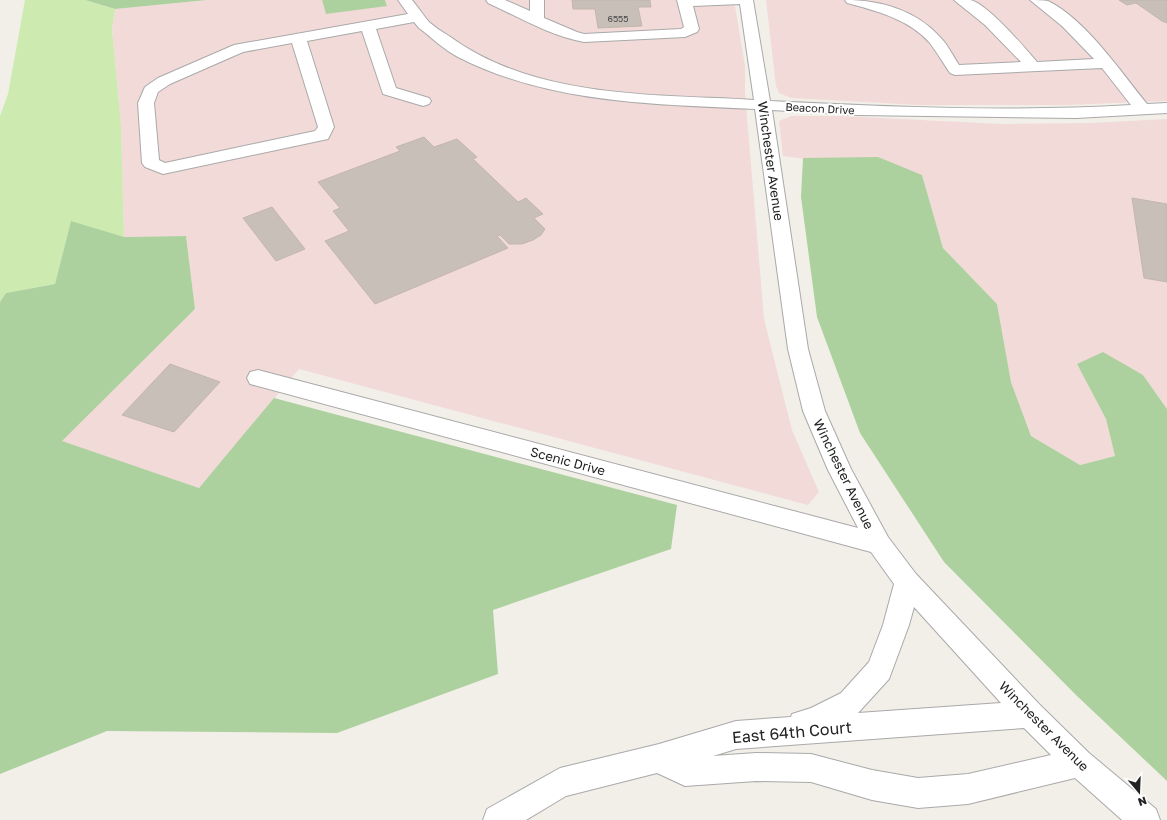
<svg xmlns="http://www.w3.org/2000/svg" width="1167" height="820" font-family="'Golos Text',sans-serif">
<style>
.commercial{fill:#f2dad9}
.grass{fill:#cdebb0}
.forest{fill:#add19e}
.building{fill:#c7bfb8;stroke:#c4b6ab}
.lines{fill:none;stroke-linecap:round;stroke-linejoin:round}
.minor-casing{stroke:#a9a9a9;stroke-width:2}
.minor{fill:#fff;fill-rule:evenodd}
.labels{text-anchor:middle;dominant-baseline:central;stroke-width:4;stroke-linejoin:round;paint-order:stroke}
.far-number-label{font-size:9px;fill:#4b4948}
.far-street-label{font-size:11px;fill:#222;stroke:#fff}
.street-label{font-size:13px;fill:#222;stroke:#fff}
.near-street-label{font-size:16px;fill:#222;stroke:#fff}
</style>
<rect width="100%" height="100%" fill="#f2efe9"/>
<g class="commercial">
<path d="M207 0H322L326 14 387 5 385 0H734L745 66V93L764 319 792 430 819 492 808 505 299 369 199 488 61 441 195 309 186 236 124 237 121 125 112 29 115 9Z"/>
<path d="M766 0H1167V101L1068 105H919L791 98 779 93 776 86Z"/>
<path d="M791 116H840L1002 124 1092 123 1167 119V409L1143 375 1077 364 1106 419 1115 456 1080 465 1031 436 1011 382 997 304 943 248 922 175 783 156 779 121Z"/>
</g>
<path class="grass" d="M25 0H85L115 9 112 29 121 125 124 237 71 222 55 284 6 293 0 302V116L8 94Z"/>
<g class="forest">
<path d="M85 0H207L115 9Z"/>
<path d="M322 0H385L387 6 326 14Z"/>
<path d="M878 157 922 175 943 248 997 304 1011 382 1031 436 1080 465 1115 456 1106 419 1077 364 1103 352 1143 375 1167 409V781L1076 695 944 562 860 433 817 317 801 197 803 158Z"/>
<path d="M71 221 124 237 186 236 195 309 62 441 199 488 274 398 677 505 671 549 493 610 498 674 337 733 107 731 0 774V302L6 293 55 284Z"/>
</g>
<g class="building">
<path d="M572 0H650L651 7H638L642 26 598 28 595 9H573Z"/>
<path d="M1119 0H1167V23L1162 21 1136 3 1127 5Z"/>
<path d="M424 137 434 147 457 139 477 157 473 159 518 202 526 198 543 214 534 218 545 229 541 235 533 240 522 244H509L500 235 497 236 508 248 375 304 325 241 349 231 333 211 340 208 318 182 400 151 396 147Z"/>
<path d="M1132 198 1167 204V282L1144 278Z"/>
<path d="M272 207 305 249 276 261 243 218Z"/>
<path d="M170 364 220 382 174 432 122 415Z"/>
</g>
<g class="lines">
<defs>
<path id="minor" d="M398 0H412C418 7 423 15 429 22 435 27 442 32 449 36 535 99 652 94 754 100L740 4 693 6 699 29 697 32 685 37 584 42C550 36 519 17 488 3L486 0H505L530 11V0H544V18L577 32 584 34 681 29 684 27 677 0H753L770 101C890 107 1011 112 1131 105L1102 68 955 75 950 73C943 63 937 52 929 42 908 19 877 11 847 3L845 0C880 0 916 10 940 37 948 45 953 56 959 65L1021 62 985 25 954 0C959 0 965 0 970 0 987 3 1025 48 1037 62L1094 59 1062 26 1030 0C1035 0 1043 0 1048 1 1085 19 1121 72 1147 104L1167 103V113L1076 118 857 115 772 110 808 349 825 411 851 469 888 537 916 574 1040 705 1089 753 1156 809 1160 820H1122L1075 778 968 804 918 808 872 800 811 782 756 781 685 786 657 773 566 796 526 820H483L487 809 560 768 659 744 736 721 791 717 792 714 811 708 841 693 869 662 883 625 894 584 871 552 250 384 247 378 250 372 258 370 858 528 828 470 803 411 788 349 755 109C654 104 550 104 458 57 444 50 431 37 419 28L414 22 376 29 396 88 429 98 431 101 429 104 423 106 383 94 362 31 307 41 334 127 328 139 163 174 145 167 142 163 138 103 145 87 158 78 234 45 408 14ZM292 43 318 127 315 131 165 163 159 160 154 103 158 92 170 84 243 52ZM914 607 1001 703 858 713 889 679 909 625ZM1024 728 1051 755 968 774 918 778 872 770 811 754 756 753 713 756 736 749Z"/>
</defs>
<use href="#minor" class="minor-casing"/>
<use href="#minor" class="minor"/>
</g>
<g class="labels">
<g class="far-number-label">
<text x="618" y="18">6555</text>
</g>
<g class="far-street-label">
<text transform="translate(820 108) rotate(3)">Beacon Drive</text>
</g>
<g class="street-label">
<text transform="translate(771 161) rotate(82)">Winchester Avenue</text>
<text transform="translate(568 461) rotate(15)">Scenic Drive</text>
<text transform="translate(844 474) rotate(64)">Winchester Avenue</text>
<text transform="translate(1044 726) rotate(45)">Winchester Avenue</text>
</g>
<g class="near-street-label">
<text transform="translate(792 732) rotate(-5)">East 64th Court</text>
</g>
</g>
<g transform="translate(1139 792) rotate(161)" stroke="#ffffff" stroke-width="3" paint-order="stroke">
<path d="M0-3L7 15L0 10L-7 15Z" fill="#222222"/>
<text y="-6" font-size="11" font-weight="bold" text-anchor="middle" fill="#222222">N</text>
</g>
</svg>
